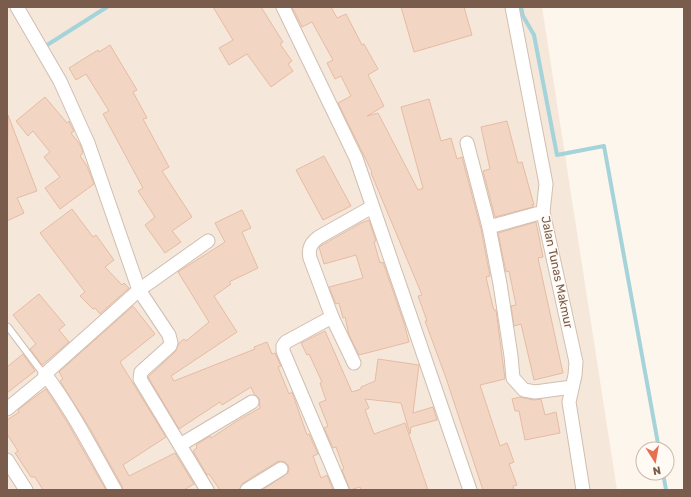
<svg xmlns="http://www.w3.org/2000/svg" width="691" height="497" font-family="Rubik,sans-serif">
<style>
.residential{fill:#f5e8da}
.lines{fill:none;stroke-linecap:round;stroke-linejoin:round}
.stream{stroke:#a5d3da;stroke-width:4}
.building{fill:#f3d5c3;stroke:#e6bba3}
.service-casing{stroke:#d1beb0;stroke-width:8}
.minor-casing{stroke:#d1beb0;stroke-width:15}
.service{stroke:#fff;stroke-width:6}
.minor{stroke:#fff;stroke-width:13}
.labels{text-anchor:middle;dominant-baseline:central;stroke-width:3;stroke-linejoin:round;paint-order:stroke}
.street-label{font-size:12px;fill:#7a5c4d;stroke:#fffaf3}
</style>
<rect width="100%" height="100%" fill="#fdf6ec"/>
<path class="residential" d="M7 7H542L617 490H7Z"/>
<g class="lines">
<g class="stream">
<path d="M521 7 523 16 534 35 557 155 604 146 659 449"/>
<path d="M44 47 107 7"/>
<path d="M663 473 666 490"/>
</g>
</g>
<g class="building">
<path d="M213 7H261L283 42 280 44 292 61 288 64 293 71 271 87 247 54 229 65 219 48 233 40Z"/>
<path d="M292 7H331L337 18 346 14 362 45 364 44 378 69 368 75 384 106 367 116 378 113 418 190 423 188 401 107 429 99 441 141 451 138 457 159 462 157 481 229 490 276 486 277 493 307 494 310H496L505 379 480 385 500 446 507 443 514 462 509 464 517 485 513 486 514 490H483L446 378 425 321H427L418 296 422 295 371 173 372 172 338 103 351 96 341 76 335 79 327 63 333 60 312 22 302 27Z"/>
<path d="M401 7H464L472 35 414 52Z"/>
<path d="M110 45 137 90 133 92 147 118 143 119 169 167 162 171 192 217 172 231 181 242 165 253 145 225 155 217 138 191 143 188 103 114 109 111 86 74 76 80 69 68 98 50 99 52Z"/>
<path d="M45 97 67 123 69 121 70 124 74 131 71 133 81 146 83 153 80 156 87 166 94 184 60 209 45 188 60 177 44 157 50 152 33 131 28 136 16 121Z"/>
<path d="M8 115 37 191 17 198 24 213 7 221Z"/>
<path d="M507 121 518 163 522 162 534 205H532L533 207 495 217 483 171 490 169 481 127Z"/>
<path d="M324 156 351 206 323 220 296 170Z"/>
<path d="M72 209 93 237 96 235 114 260 105 267 122 285 124 283 129 288 100 314 95 308 93 309 80 296 85 292 40 233Z"/>
<path d="M242 210 251 228 242 232 258 268 229 282 231 284 214 296 237 332 171 376 174 381 255 349 254 347 267 342 272 354 275 353 281 366 278 367 289 394 292 392 307 435 309 434 318 454 313 456 321 478 327 475 333 490H262L288 473 289 469 288 465 285 462 281 461 277 462 243 483 239 490H220L209 474 207 475 193 451 197 448 196 445 210 436 211 438 237 421 260 408 259 398 254 394 251 387 222 405 220 402 179 429 148 377 175 352 179 343 184 339 186 341 209 322 178 272 225 242 215 223Z"/>
<path d="M369 220 376 241 374 242 380 263 383 262 404 323 409 342 359 355 349 335 345 317 343 318 339 303 336 304 329 287 363 278 356 255 324 264 319 247 324 244 361 223Z"/>
<path d="M536 222 543 257 538 258 563 373 534 380 521 324 514 326 511 306 516 305 509 271 506 272 498 233Z"/>
<path d="M39 294 65 325 59 330 69 342 42 365 30 349 36 344 13 315Z"/>
<path d="M133 306 155 334 120 362 166 437 123 465 129 476 175 453 194 484 184 490H123L122 486 89 427 60 381 63 379 59 372Z"/>
<path d="M325 331 352 392 361 389V387L375 381 378 359 419 365 413 413 433 407 437 420 411 427 410 434 401 403 365 399 369 408 365 410 374 434 405 423 428 490H361L360 487 350 490 342 470 344 469 336 447 333 448 324 428 328 426 319 403 326 400 320 383 322 382 309 354 307 355 301 343Z"/>
<path d="M23 354 35 371 7 393V367Z"/>
<path d="M46 389 66 420 106 490H43L35 477H31L15 453 18 451 7 434V420L19 412 18 410 36 396Z"/>
<path d="M520 397 534 400 541 399 545 415 556 412 560 433 525 440 519 411H515L512 399Z"/>
</g>
<g class="lines">
<defs>
<path id="service" d="M8 327 45 376"/>
<g id="minor">
<path d="M17 7 60 81 88 143 139 290 169 335 171 343 170 346 141 372 140 379 207 490"/>
<path d="M283 7 356 158 470 490"/>
<path d="M512 7 546 184 543 212 576 362 575 375 569 402 583 490"/>
<path d="M467 143 489 227 500 284 511 356 513 378 524 390 535 392 572 387"/>
<path d="M489 227 543 212"/>
<path d="M332 317 286 342 283 346V351L342 490"/>
<path d="M354 363 332 317 310 258C308 248 311 243 319 237L372 207"/>
<path d="M45 374C72 410 93 451 115 490"/>
<path d="M7 409 46 377 45 374 139 290 208 241"/>
<path d="M180 445 252 402"/>
<path d="M7 460 26 490"/>
<path d="M247 490 281 469"/>
</g>
</defs>
<use href="#service" class="service-casing"/>
<use href="#minor" class="minor-casing"/>
<use href="#service" class="service"/>
<use href="#minor" class="minor"/>
</g>
<g class="labels">
<g class="street-label">
<text transform="translate(557 272) rotate(78)">Jalan Tunas Makmur</text>
</g>
</g>
<rect width="691" height="497" fill="none" stroke="#7a5c4d" stroke-width="16"/>
<g transform="translate(655 461) rotate(169)"><circle r="19" fill="#fffaf3" stroke="#cabbb1"/>
<path d="M0-3L7 15L0 10L-7 15Z" fill="#e76f51"/>
<text y="-6" font-size="11" font-weight="bold" text-anchor="middle" fill="#7a5c4d">N</text>
</g>
</svg>
